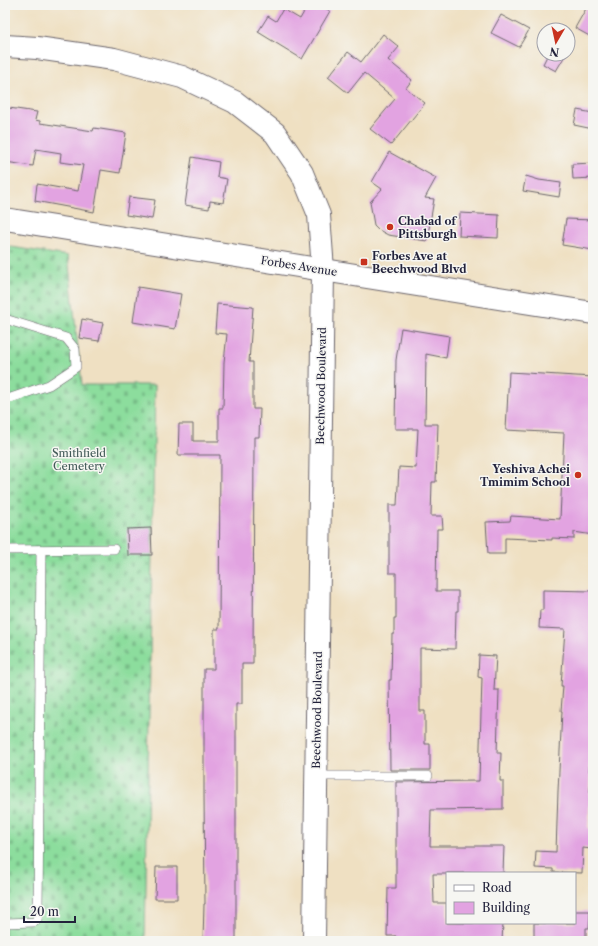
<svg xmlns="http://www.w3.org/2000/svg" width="598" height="946" font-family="'Libre Caslon Text',serif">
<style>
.cemetery{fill:url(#cemetery-stones);stroke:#57806c}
.building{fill:#e2a3e1}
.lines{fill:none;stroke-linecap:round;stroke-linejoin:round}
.lane-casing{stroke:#6a646a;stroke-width:10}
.secondary-casing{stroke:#6a646a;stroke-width:24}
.primary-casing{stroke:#6a646a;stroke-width:24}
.lane{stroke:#fff;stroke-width:9}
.secondary{stroke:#fff;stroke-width:22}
.primary{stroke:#fff;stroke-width:22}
.poi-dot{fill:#c8321e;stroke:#f6f6f2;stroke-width:1.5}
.labels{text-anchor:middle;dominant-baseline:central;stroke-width:3;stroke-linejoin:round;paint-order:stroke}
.poi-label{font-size:11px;font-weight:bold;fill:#22223b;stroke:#f6f6f2;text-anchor:start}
.street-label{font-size:11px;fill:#22223b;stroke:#f6f6f2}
.park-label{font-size:11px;fill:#425a58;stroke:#f6f6f2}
</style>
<defs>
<pattern id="cemetery-stones" width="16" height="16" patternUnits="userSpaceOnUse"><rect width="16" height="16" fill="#8cdd9d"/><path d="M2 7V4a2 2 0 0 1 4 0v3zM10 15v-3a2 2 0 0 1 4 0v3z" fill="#78bd88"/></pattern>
</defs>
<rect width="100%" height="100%" fill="#f6f6f2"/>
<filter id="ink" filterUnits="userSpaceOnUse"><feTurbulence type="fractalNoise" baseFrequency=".025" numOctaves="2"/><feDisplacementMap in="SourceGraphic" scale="8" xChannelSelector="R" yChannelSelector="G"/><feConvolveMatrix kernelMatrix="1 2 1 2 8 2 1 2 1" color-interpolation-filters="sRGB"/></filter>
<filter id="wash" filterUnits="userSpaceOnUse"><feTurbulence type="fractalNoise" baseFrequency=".012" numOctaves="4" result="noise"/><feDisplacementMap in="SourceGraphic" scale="16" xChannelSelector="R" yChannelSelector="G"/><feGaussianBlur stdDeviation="0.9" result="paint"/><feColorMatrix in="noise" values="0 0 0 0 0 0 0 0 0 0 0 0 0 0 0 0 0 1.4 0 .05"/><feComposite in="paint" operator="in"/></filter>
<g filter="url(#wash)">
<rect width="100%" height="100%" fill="#efe0c2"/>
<path class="cemetery" d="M5 246 68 256 82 385H155L145 941H5Z"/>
<g id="blocks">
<g class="building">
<path d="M308 5H320L330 11 302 59 258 32 268 16 276 21 283 9 300 19Z"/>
<path d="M588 5H593V38L575 28Z"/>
<path d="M501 15 529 30 519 47 491 33Z"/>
<path d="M383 34 399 47 388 60 412 80 406 88 425 103 391 145 370 129 395 99 364 73 348 93 328 77 348 52 361 62Z"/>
<path d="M548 54H566L556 71 543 64Z"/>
<path d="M9 108 37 112 35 120 40 121V123L93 131 94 128 126 133 120 173 101 170 94 212 35 201 37 184 78 191 83 165 60 162 61 153 36 149 33 166 5 162V115H7Z"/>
<path d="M577 110 593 113V129L574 125Z"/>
<path d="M389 152 436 178 425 198 434 199 427 241 388 235 379 230 374 225 370 202 382 189 372 182Z"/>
<path d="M192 157 219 162 217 177 227 179 223 203 210 201 209 209 185 205Z"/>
<path d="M593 163V178L573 179 572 164Z"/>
<path d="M526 176 539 180 561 183 559 197 523 191Z"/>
<path d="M129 197 155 200 152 219 126 215Z"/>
<path d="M460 213 499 215 498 238 459 236Z"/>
<path d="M566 219 593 220V250L562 245Z"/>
<path d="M138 287 181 294 175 329 133 322Z"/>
<path d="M217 304 253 307 249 362H253V409H260L259 437H254L253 664H242V704H236V941H203L204 904H205L204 794V669H214V629H219L220 455H178L179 424H193V441H219V408H223L224 362 227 334 215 333Z"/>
<path d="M82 319 103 323 99 341 79 338Z"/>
<path d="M401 328 449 336 446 358 426 354 425 424H438L436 482H432L431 516H442L443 529H437L436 591H458V611H456L455 649 420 648V711H425V744H430V770H390L389 680H391L392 634H394V618H396V573H389V505H397L399 467 416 468 418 429H395L396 360Z"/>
<path d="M509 372 593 377V535L574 532V539L552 538V540L505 538V554H488L486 522 510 521 511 516 560 519 564 433 506 430Z"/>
<path d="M151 528 152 555H128L127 529Z"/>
<path d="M543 590 593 591V720L589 771H591L588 828H592L591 849 583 848 582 873 553 872V869L535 868 536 851 556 852 558 791 562 711H561L563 686H561L565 629 539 628 540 610H543Z"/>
<path d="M479 655 496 656 494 690H499L497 753H501L500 781H503V809L431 810 430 846H504L503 873H447V874H433L434 903H447V923H503L502 941H395L396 936H387L388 888H396V782L479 781 482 678 478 677Z"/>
<path d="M156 867H177V899H155Z"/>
<path d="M575 911H590L589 928H586V941H534V923H575Z"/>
</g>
</g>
</g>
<g filter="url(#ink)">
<use href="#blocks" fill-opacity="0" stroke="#6a646a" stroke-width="1"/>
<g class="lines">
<defs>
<g id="lane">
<path d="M5 319 66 338 75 349 76 367 49 385 5 400"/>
<path d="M5 550 114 549"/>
<path d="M316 776H428"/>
<path d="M5 923 34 922 37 920 38 914 41 550"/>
</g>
<path id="secondary" d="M5 46 37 48 114 59 182 77 235 102 275 133 302 173 319 215 323 270 314 941"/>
<path id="primary" d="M5 219 593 313"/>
</defs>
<use href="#lane" class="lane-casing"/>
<use href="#secondary" class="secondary-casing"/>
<use href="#primary" class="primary-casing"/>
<use href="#lane" class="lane"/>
<use href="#secondary" class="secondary"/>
<use href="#primary" class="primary"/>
</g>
</g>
<g class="poi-dot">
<circle cx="390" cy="227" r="4"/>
<rect x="360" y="258" width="8" height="8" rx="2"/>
<circle cx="578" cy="475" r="4"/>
</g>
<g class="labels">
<g class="poi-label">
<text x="398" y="221">Chabad of<tspan x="398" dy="13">Pittsburgh</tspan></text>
<text x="372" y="256">Forbes Ave at<tspan x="372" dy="13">Beechwood Blvd</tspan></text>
<text x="570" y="469" text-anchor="end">Yeshiva Achei<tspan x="570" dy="13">Tmimim School</tspan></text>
</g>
<g class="street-label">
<text transform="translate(299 266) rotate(9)">Forbes Avenue</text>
<text transform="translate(321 386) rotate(-89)">Beechwood Boulevard</text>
<text transform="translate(317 710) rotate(-89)">Beechwood Boulevard</text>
</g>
<g class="park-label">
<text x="79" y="453">Smithfield<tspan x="79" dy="13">Cemetery</tspan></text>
</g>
</g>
<rect width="598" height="946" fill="none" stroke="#f6f6f2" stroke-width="20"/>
<rect x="446" y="872" width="130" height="52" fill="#f6f6f2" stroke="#a1a1a9"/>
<rect x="454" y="885" width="20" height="6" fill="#ffffff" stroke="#a1a1a9"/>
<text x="482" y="892" font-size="12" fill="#22223b">Road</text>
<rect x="454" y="902" width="20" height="12" fill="#e2a3e1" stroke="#a1a1a9"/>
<text x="482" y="912" font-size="12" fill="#22223b">Building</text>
<g transform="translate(556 42) rotate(189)"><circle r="19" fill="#f6f6f2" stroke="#a1a1a9"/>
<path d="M0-3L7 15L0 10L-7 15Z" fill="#c8321e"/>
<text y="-6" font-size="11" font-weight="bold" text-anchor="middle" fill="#22223b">N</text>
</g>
<path d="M24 916v6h51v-6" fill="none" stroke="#22223b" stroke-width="2"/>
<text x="30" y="916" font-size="12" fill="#22223b" stroke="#f6f6f2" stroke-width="3" paint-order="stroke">20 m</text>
</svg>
